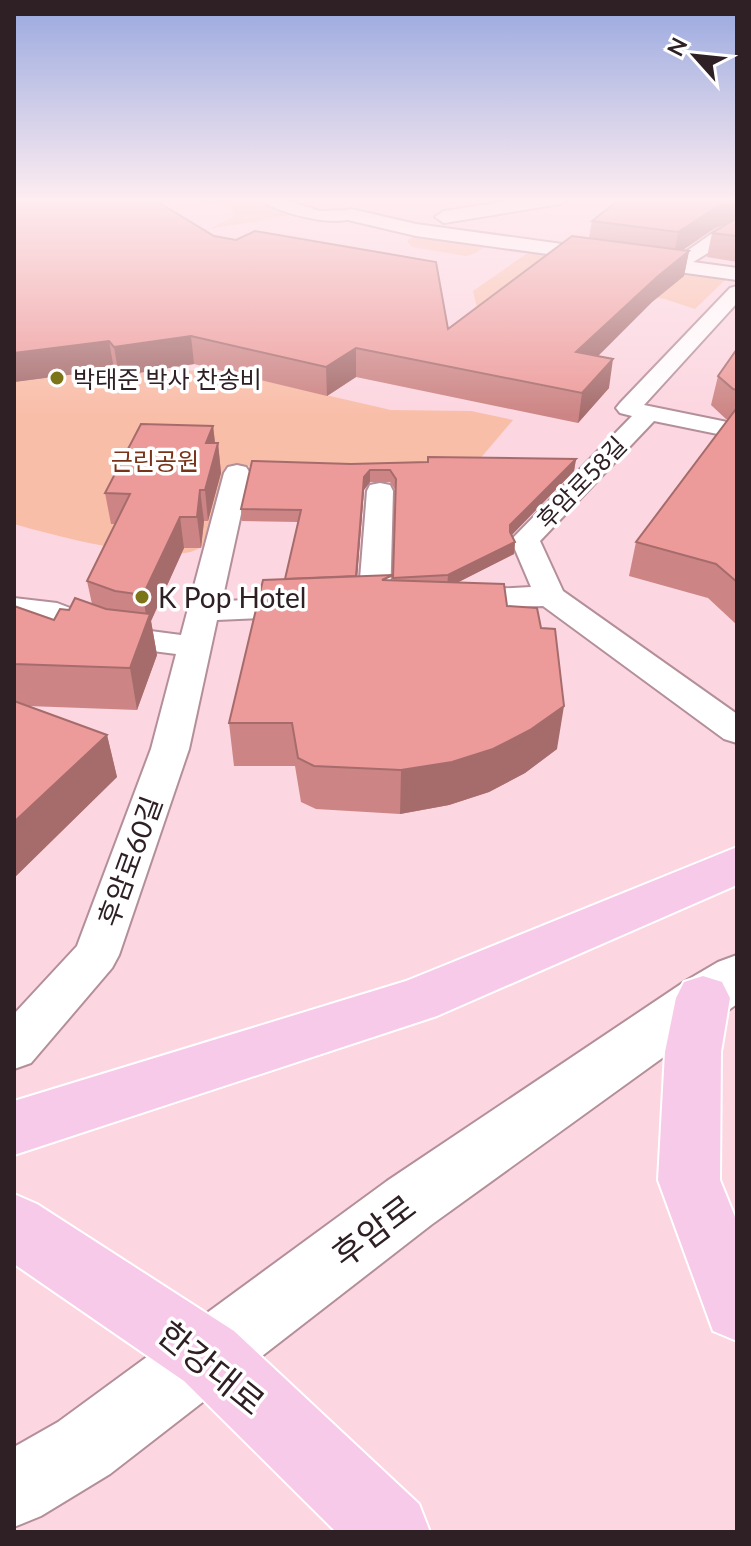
<svg xmlns="http://www.w3.org/2000/svg" width="751" height="1546" font-family="Lato,'Noto Sans KR',sans-serif">
<style>
.green{fill:#f9bea8}
.lines{fill:none;stroke-linecap:round;stroke-linejoin:round}
.street-casing{stroke:#b38f99;stroke-width:4}
.secondary-casing{stroke:#b38f99;stroke-width:4}
.primary-casing{stroke:#fff;stroke-width:4}
.street{fill:#fff;fill-rule:evenodd}
.secondary{fill:#fff;fill-rule:evenodd}
.primary{fill:#f8cae9;fill-rule:evenodd}
.wall{fill:#cc8584;fill-rule:evenodd}
.shaded-wall{fill:#a66c6c}
.building{fill:#ed9b9a;stroke:#a66c6c;stroke-width:2}
.poi-dot{fill:#7c7418;stroke:#fff;stroke-width:3}
.labels{text-anchor:middle;dominant-baseline:central;stroke-width:7;stroke-linejoin:round;paint-order:stroke}
.far-poi-label{font-size:24px;fill:#2e2024;stroke:#fff;text-anchor:start}
.far-park-label{font-size:24px;fill:#783418;stroke:#fff}
.far-street-label{font-size:24px;fill:#2e2024;stroke:#fff}
.poi-label{font-size:28px;fill:#2e2024;stroke:#fff;text-anchor:start}
.street-label{font-size:28px;fill:#2e2024;stroke:#fff}
.near-street-label{font-size:34px;fill:#2e2024;stroke:#fff}
</style>
<rect width="100%" height="100%" fill="#fcd6e0"/>
<g class="green">
<path d="M204 199H256L294 214 247 223 151 238 212 228 235 216 233 211 223 206 197 202Z"/>
<path d="M416 235 488 244 476 253 466 256 412 247 407 241Z"/>
<path d="M570 253 722 277 725 280 695 309 665 299 624 292 478 312 473 291 526 254Z"/>
<path d="M114 369 119 376 157 370 222 371 391 410 471 411 513 420 479 460 429 461 365 470 247 466 233 526C220 534 199 552 185 553 138 557 59 537 14 524V382Z"/>
</g>
<g class="lines">
<defs>
<g id="street">
<path d="M259 199H283L319 211 351 210 359 215C341 230 276 213 259 199Z"/>
<path d="M737 224V235L682 269 676 270 667 265 717 230Z"/>
<path d="M737 286V303L644 405 737 424V438L654 421 540 541 563 591 737 714V743L724 739 543 606 455 609 444 607 439 600 444 593 455 591 531 587 511 540 632 416 620 413 616 408 620 403 730 288Z"/>
<path d="M237 465 246 467 250 473 222 601 309 598 320 600 325 607 320 614 309 616 217 620 189 749 119 955 112 968 31 1063 14 1069V1014L77 946 151 749 176 654 114 646 41 619 14 616V598L57 603 120 627 181 635 224 473 228 467Z"/>
<path d="M380 483 390 485 393 491 390 604 385 611 374 613 363 611 358 604 367 491 370 485Z"/>
</g>
<g id="secondary">
<path d="M522 199H569L560 204 444 223 435 217 444 211Z"/>
<path d="M351 209 416 224 737 268V280L416 236 344 219 342 215 344 211Z"/>
<path d="M737 955V1004L431 1225 110 1474 41 1516 14 1527V1447L58 1422 387 1181 684 982 718 962Z"/>
</g>
<g id="primary">
<path d="M737 847V885L437 1016 14 1155V1101L406 981Z"/>
<path d="M703 976 722 982 730 998 721 1052 720 1180 737 1222V1341L713 1331 658 1180 665 1052 676 998 684 982Z"/>
<path d="M14 1194 37 1204 234 1331 419 1504 430 1532H336L184 1381 14 1264Z"/>
</g>
</defs>
<use href="#street" class="street-casing"/>
<use href="#secondary" class="secondary-casing"/>
<use href="#primary" class="primary-casing"/>
<use href="#street" class="street"/>
<use href="#secondary" class="secondary"/>
<use href="#primary" class="primary"/>
</g>
<g class="wall">
<path d="M14 199 161 204 214 236 448 329 589 238 592 221 737 199V262L707 257 712 233 727 224 715 228 683 250 689 251 684 276 652 302 598 356 609 388 578 423 356 377 327 396 194 364 119 376 114 369 14 382Z"/>
<path d="M737 349V625L708 598 629 576 636 542 728 419H726L711 405 718 376Z"/>
<path d="M213 426 215 443H218L221 473 208 521H204L201 548H184L151 621 157 655 137 710 28 706 107 735 117 777 14 878V606L54 620 69 610 92 604 87 581 115 524H111L105 493Z"/>
<path d="M576 459 574 471 511 535 515 542 514 554 458 582 507 606 557 749 525 773 489 792 449 805 400 814 316 809 301 802 295 766H234L229 723 285 579 298 522 242 521 241 509 351 464ZM370 482H390L396 491 393 581 357 576 364 490Z"/>
</g>
<g class="shaded-wall">
<path d="M143 199 168 200 145 215Z"/>
<path d="M737 200 736 221 715 228 674 256 678 232 720 205Z"/>
<path d="M689 251 684 276 652 302 573 381 576 352 657 277Z"/>
<path d="M191 336 194 364 119 376 114 347Z"/>
<path d="M109 341 114 369 14 382V353Z"/>
<path d="M356 348V377L327 396 326 367Z"/>
<path d="M613 359 609 388 578 423 582 393Z"/>
<path d="M213 426 216 451 218 443 221 473 208 521 205 490 206 443Z"/>
<path d="M576 459 574 471 509 538 510 525Z"/>
<path d="M370 470V482L364 490 356 592V579L364 477Z"/>
<path d="M200 490 204 521 201 548 197 517Z"/>
<path d="M180 517 184 548 151 621 157 655 137 710 130 668 147 622 143 595Z"/>
<path d="M515 542 514 554 447 588 448 575Z"/>
<path d="M564 706 557 749 525 773 489 792 449 805 400 814 401 770Z"/>
<path d="M107 735 117 777 14 878V822Z"/>
</g>
<g class="building">
<path d="M14 199H153L214 236 236 240 255 231 436 262 448 329 572 236 689 251 657 277 576 352 613 359 582 393 356 348 326 367 191 336 114 347 109 341 14 353Z"/>
<path d="M620 199H737V200L720 205 678 232 592 221Z"/>
<path d="M737 218V236L712 233Z"/>
<path d="M737 349V390L733 389 718 376Z"/>
<path d="M736 409H737V582L716 564 636 542Z"/>
<path d="M141 424 213 426 206 443H218L205 490H200L197 517H180L143 595 115 591 87 581 130 494 105 493Z"/>
<path d="M428 457 576 459 510 525V532L515 542 448 575 393 578 396 479 390 470H370L364 477 356 576 285 579 301 510 241 509 252 461 351 464 428 462Z"/>
<path d="M393 575 382 580 504 584 507 606 537 608 541 628 555 629 564 706 530 730 493 749 452 762 401 770 314 766 298 758 292 723H229L263 580Z"/>
<path d="M75 598 106 609 150 614 130 668 14 664V606L54 620 60 609 69 610Z"/>
<path d="M14 701 107 735 14 822Z"/>
</g>
<linearGradient id="sky" x2="0" y2="1"><stop stop-color="#99a8df"/><stop offset="0.48" stop-color="#feedf1"/><stop offset="1" stop-color="#feedf1" stop-opacity="0"/></linearGradient>
<rect width="751" height="416" fill="url(#sky)"/>
<g class="poi-dot">
<circle cx="57" cy="378" r="8"/>
<circle cx="142" cy="597" r="8"/>
</g>
<g class="labels">
<g class="far-poi-label">
<text x="73" y="378">박태준 박사 찬송비</text>
</g>
<g class="far-park-label">
<text x="155" y="460">근린공원</text>
</g>
<g class="far-street-label">
<text transform="translate(581 482) rotate(-46)">후암로58길</text>
</g>
<g class="poi-label">
<text x="158" y="597">K Pop Hotel</text>
</g>
<g class="street-label">
<text transform="translate(129 861) rotate(-70)">후암로60길</text>
</g>
<g class="near-street-label">
<text transform="translate(373 1230) rotate(-37)">후암로</text>
<text transform="translate(212 1367) rotate(39)">한강대로</text>
</g>
</g>
<rect width="751" height="1546" fill="none" stroke="#2e2024" stroke-width="32"/>
<g transform="translate(695 56) rotate(297)" stroke="#ffffff" stroke-width="6" paint-order="stroke">
<path d="M0-6L14 30L0 20L-14 30Z" fill="#2e2024"/>
<text y="-12" font-size="22" font-weight="bold" text-anchor="middle" fill="#2e2024">N</text>
</g>
</svg>
